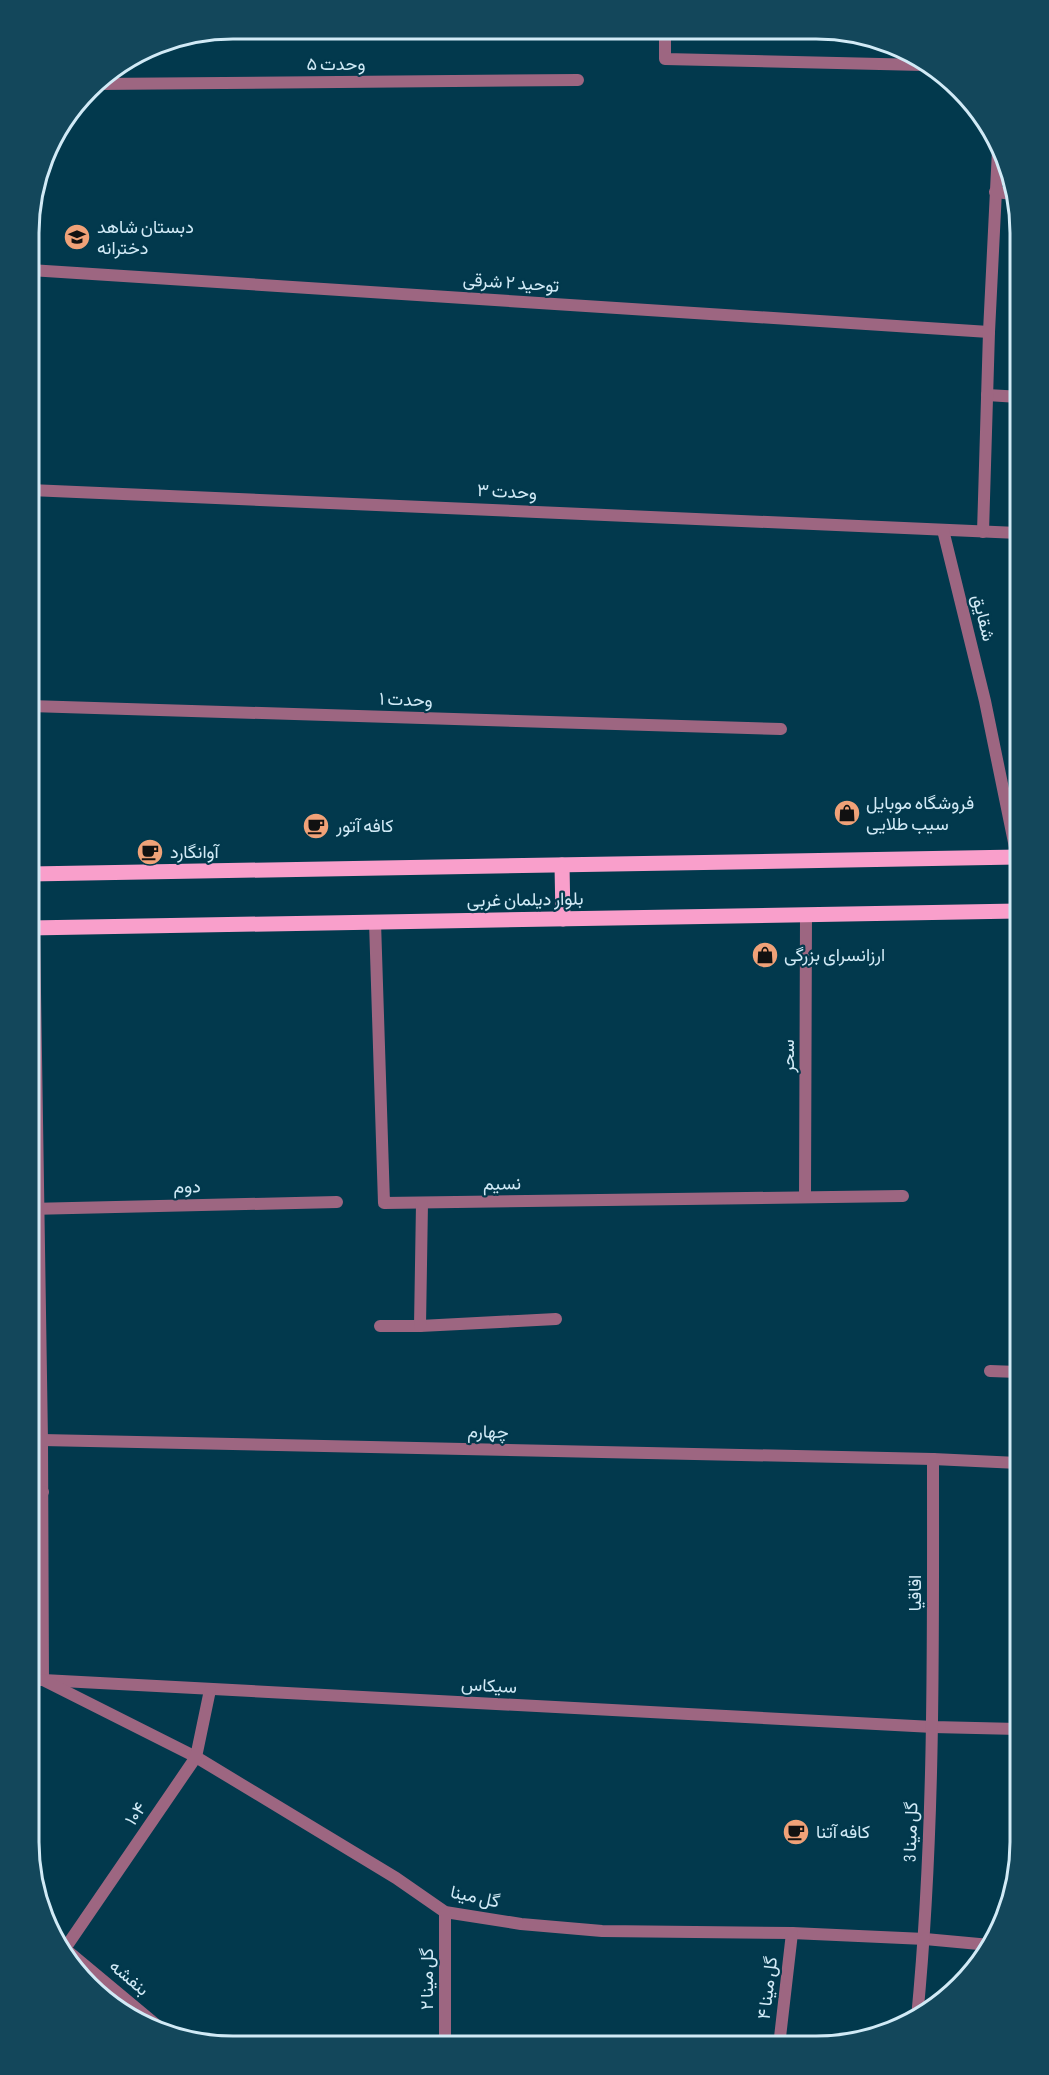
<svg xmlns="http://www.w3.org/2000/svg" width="1049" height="2075" font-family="'Sofia Sans Condensed',Vazirmatn,sans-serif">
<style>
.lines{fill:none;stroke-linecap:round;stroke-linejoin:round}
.minor{stroke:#9d6681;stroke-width:12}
.primary{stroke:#f99fcb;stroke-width:15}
.labels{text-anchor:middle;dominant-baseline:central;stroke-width:4.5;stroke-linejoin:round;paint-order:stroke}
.street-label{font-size:18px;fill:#d1eaf6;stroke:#02394d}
.poi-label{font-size:18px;fill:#d1eaf6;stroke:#02394d;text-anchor:start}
.rim{fill:none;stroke:#d1eaf6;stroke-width:3}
</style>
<rect width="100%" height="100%" fill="#02394d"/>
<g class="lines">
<g class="minor">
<path d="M665 31V59L923 65"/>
<path d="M95 84 578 80"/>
<path d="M995 192 1014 194"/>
<path d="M30 270 989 332"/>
<path d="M987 395 1020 397"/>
<path d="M30 490 1020 533"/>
<path d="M943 530 985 701 1017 857"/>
<path d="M983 532 989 332 998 150"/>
<path d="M30 614 31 874"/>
<path d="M30 706 781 729"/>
<path d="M375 922 384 1203 903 1196"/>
<path d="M34 928 42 1440 43 1680"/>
<path d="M805 1197 806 915"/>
<path d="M29 1209 337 1202"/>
<path d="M380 1326H420L556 1319"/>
<path d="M420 1326 422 1203"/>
<path d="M990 1371 1020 1372"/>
<path d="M42 1440 933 1459 1020 1463"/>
<path d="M29 1492H43"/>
<path d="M29 1680H43L933 1727 1020 1729"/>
<path d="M43 1680 196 1757 396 1878 445 1912 521 1924 602 1931 792 1933 925 1939 990 1945"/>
<path d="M445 1912V2045"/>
<path d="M66 1947 196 1757 210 1690"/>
<path d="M69 1952 165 2032"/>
<path d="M917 2018C935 1832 933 1645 933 1459"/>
<path d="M779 2046 792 1933"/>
</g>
<g class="primary">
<path d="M562 865 563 919"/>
<path d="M30 874 1020 857"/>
<path d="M29 928 1020 911"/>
</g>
</g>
<defs>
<symbol id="school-disc" viewBox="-11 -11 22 22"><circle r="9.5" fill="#f0a278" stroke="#02394d"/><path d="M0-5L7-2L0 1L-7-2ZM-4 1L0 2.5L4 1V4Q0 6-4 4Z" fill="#111"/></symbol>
<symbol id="shop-disc" viewBox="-11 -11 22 22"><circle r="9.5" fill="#f0a278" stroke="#02394d"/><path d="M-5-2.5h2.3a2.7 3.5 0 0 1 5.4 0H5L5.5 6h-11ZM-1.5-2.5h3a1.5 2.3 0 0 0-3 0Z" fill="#111"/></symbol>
<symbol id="cafe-disc" viewBox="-11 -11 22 22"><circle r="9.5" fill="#f0a278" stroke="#02394d"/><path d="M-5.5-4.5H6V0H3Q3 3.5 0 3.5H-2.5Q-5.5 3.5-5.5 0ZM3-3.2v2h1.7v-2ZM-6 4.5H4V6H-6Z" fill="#111"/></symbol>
</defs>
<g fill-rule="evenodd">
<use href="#school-disc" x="62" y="222" width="30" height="30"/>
<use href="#shop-disc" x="832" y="798" width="30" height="30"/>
<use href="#cafe-disc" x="301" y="811" width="30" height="30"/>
<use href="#cafe-disc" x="135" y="837" width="30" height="30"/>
<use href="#shop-disc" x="750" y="940" width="30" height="30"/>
<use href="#cafe-disc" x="781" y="1817" width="30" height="30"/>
</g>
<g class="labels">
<g class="street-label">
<text x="336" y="64">وحدت ۵</text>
<text transform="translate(511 283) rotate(4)">توحید ۲ شرقی</text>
<text transform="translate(507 492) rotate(3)">وحدت ۳</text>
<text transform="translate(983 618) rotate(76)">شقایق</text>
<text transform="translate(406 700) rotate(2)">وحدت ۱</text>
<text transform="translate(525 900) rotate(-1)">بلوار دیلمان غربی</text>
<text transform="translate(788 1056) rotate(-90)">سحر</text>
<text transform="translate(502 1184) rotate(-1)">نسیم</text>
<text transform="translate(187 1187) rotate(-1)">دوم</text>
<text transform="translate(488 1432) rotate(1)">چهارم</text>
<text transform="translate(915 1593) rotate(-90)">اقاقیا</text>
<text transform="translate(489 1686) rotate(3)">سیکاس</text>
<text transform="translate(136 1814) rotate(-56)">۱۰۴</text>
<text transform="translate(911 1832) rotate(-88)">گل مینا 3</text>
<text transform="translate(475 1897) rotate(12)">گل مینا</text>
<text transform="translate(129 1978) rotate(40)">بنفشه</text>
<text transform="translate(427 1979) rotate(-90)">گل مینا ۲</text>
<text transform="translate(768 1988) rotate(-83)">گل مینا ۴</text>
</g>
<g class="poi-label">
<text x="97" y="227">دبستان شاهد<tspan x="97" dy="21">دخترانه</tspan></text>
<text x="866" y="803">فروشگاه موبایل<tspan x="866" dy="21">سیب طلایی</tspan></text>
<text x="336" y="826">کافه آتور</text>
<text x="170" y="852">آوانگارد</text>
<text x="784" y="955">ارزانسرای بزرگی</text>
<text x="816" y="1832">کافه آتنا</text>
</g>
</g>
<path d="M0 0H1049V2075H0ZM233 39H816A194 194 0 0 1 1010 233V1842A194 194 0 0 1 816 2036H233A194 194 0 0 1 39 1842V233A194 194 0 0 1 233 39Z" fill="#13475b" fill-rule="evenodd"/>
<path class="rim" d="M233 39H816A194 194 0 0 1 1010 233V1842A194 194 0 0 1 816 2036H233A194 194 0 0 1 39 1842V233A194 194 0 0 1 233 39Z"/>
</svg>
